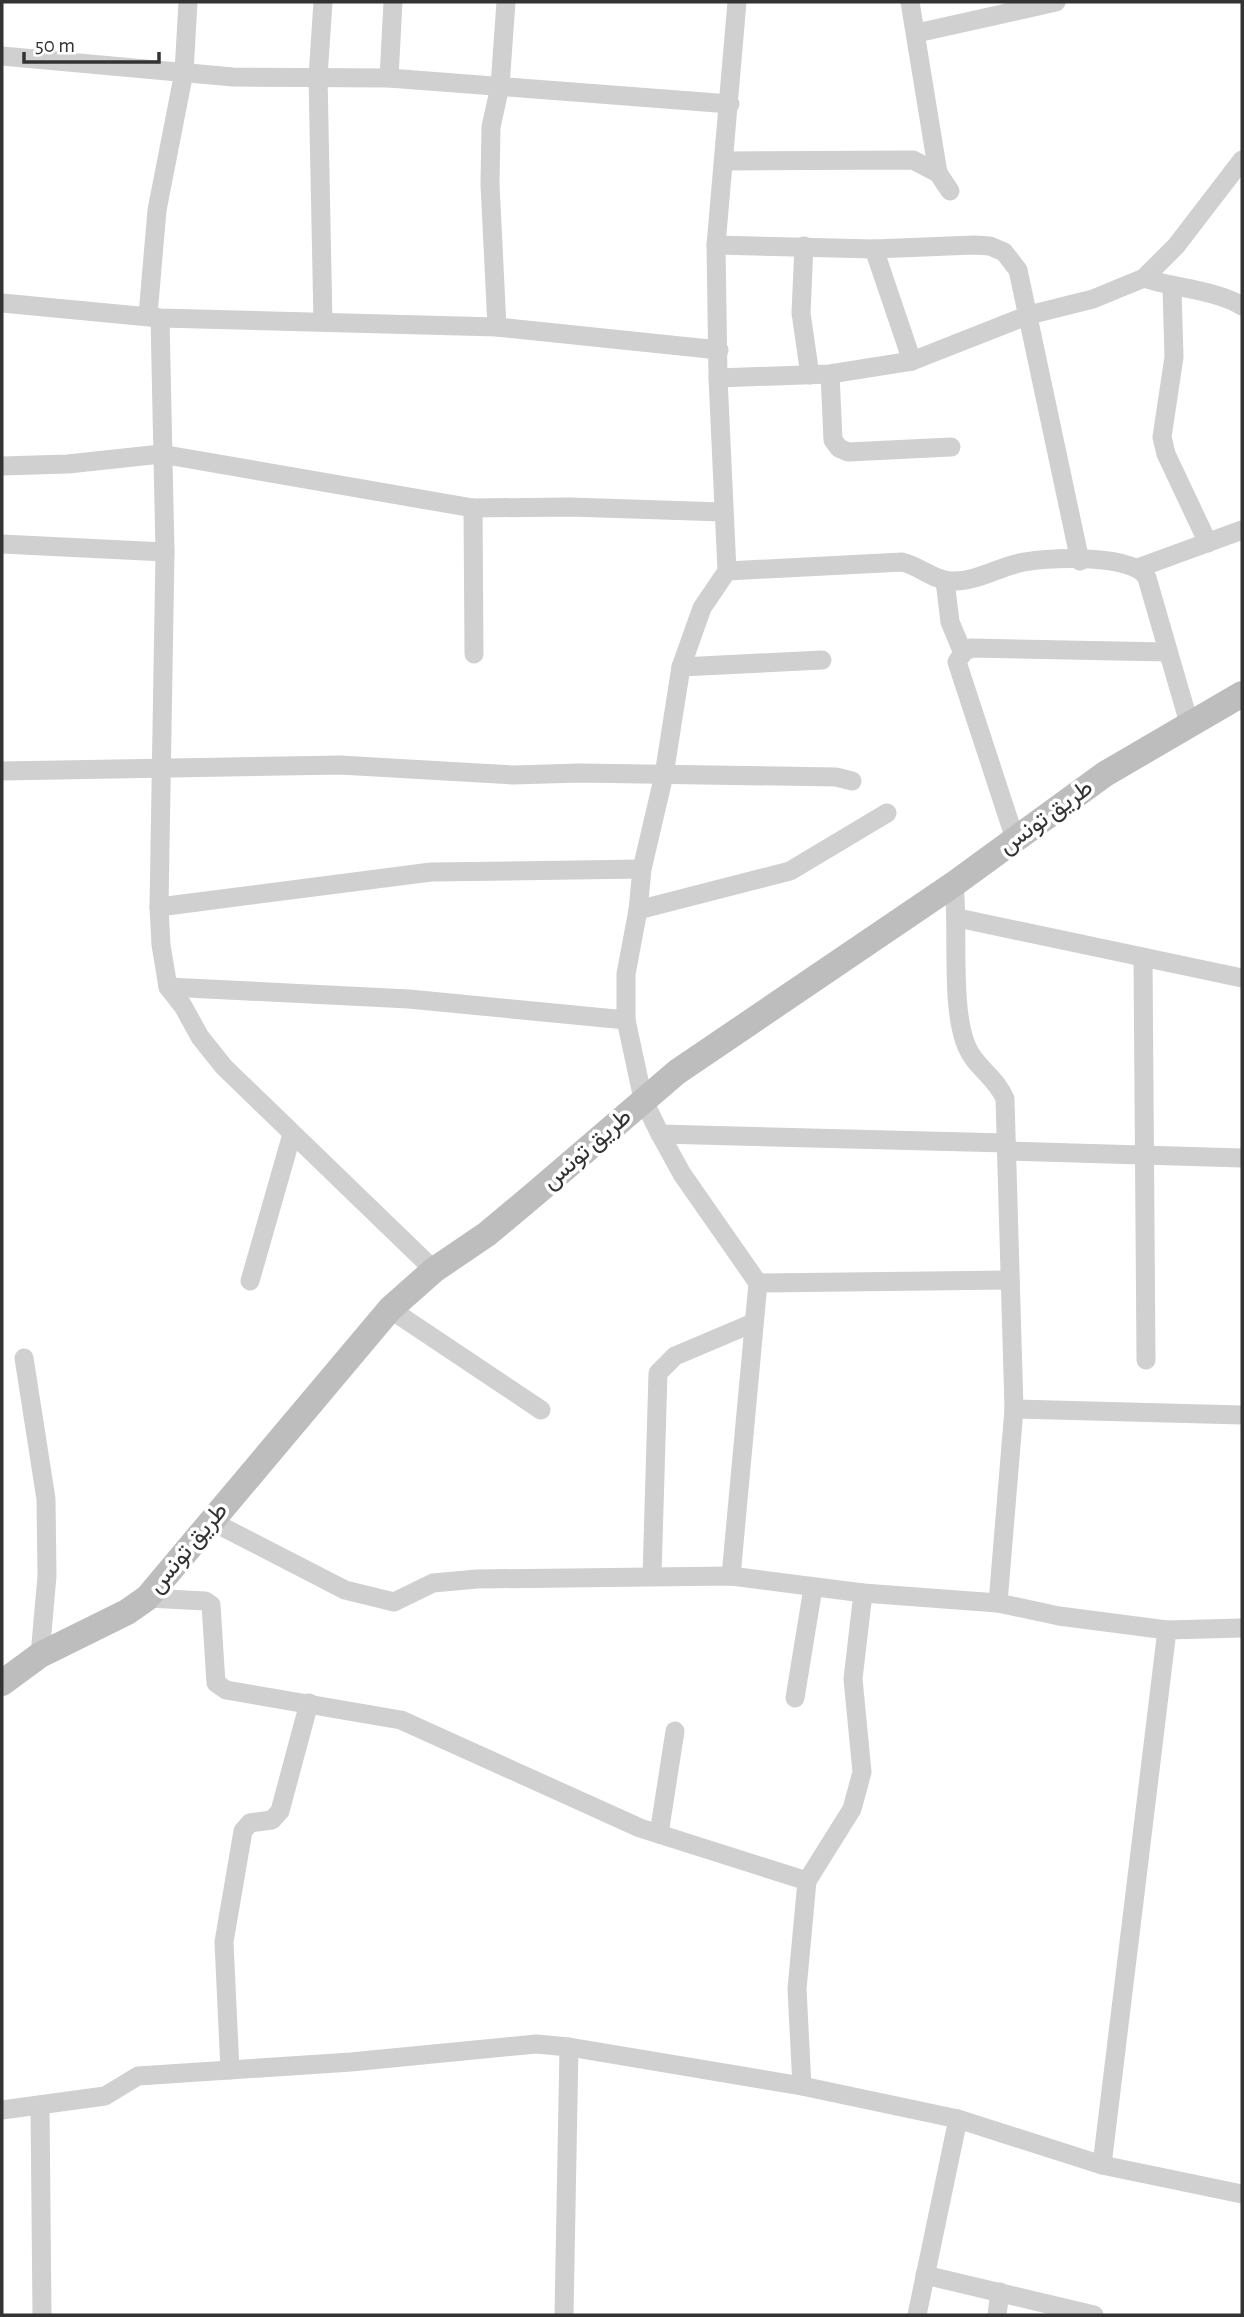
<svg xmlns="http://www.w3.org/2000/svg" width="1244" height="2317" font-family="'Alegreya Sans',Vazirmatn,sans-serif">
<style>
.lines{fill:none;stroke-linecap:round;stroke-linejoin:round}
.minor{stroke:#d0d0d0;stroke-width:19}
.secondary{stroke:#bdbdbd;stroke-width:26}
.labels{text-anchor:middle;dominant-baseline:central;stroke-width:7;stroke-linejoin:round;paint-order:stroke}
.street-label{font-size:24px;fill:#333;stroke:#fff}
</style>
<rect width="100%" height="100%" fill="#fff"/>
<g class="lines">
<g class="minor">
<path d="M910 2 938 173"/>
<path d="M917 33 1056 2"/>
<path d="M2 56 233 77 389 78 730 104"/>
<path d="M389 78 393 2"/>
<path d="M724 161 913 160 938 173 950 191"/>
<path d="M716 245 874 249 974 245 990 246 1004 252 1018 270 1080 561"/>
<path d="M804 246 801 313 810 375"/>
<path d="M874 249 912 361"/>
<path d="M1144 278C1173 288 1217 290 1242 306"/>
<path d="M1172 288 1174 357 1162 437 1166 454 1208 543"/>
<path d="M2 303 160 318 497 327 719 350"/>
<path d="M148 315 157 210 184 72 188 2"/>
<path d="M160 318 165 552 159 907 161 945 168 987 183 1006 200 1037 224 1067 434 1270"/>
<path d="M323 322 318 77 323 2"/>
<path d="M497 327 490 184 491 127 500 86 506 2"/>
<path d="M830 374 833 440 839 448 848 452 951 447"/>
<path d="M718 378 830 374 912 361 1029 315 1093 299 1144 278 1176 246 1242 160"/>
<path d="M2 466 68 464 161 454 473 508 570 507 723 512"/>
<path d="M473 508 474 654"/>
<path d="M2 544 165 552"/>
<path d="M1138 568 1242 530"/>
<path d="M727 571 902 562C920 566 934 581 952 581 977 582 1000 566 1024 562 1050 558 1134 553 1147 578L1189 723"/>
<path d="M945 581 950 622 963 653"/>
<path d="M681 667 822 660"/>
<path d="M2 771 340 765 513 775 580 773 836 777 852 781"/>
<path d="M1015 839 957 662 963 653 971 648 1168 652"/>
<path d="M954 884C959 929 950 1009 967 1047 975 1067 997 1078 1005 1099L1014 1409 998 1603"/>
<path d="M159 907 431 872 642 869"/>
<path d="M638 910 790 871 887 813"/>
<path d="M958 918 1242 978"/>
<path d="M1143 957 1146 1360"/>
<path d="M168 987 409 999 626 1020"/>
<path d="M660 1134 1006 1143"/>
<path d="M1007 1151 1242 1158"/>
<path d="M250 1281 292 1134"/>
<path d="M758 1283 1010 1280"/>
<path d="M390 1309 541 1410"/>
<path d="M24 1358 46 1499 47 1576 40 1655"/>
<path d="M1014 1409 1242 1415"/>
<path d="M211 1521 345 1590 394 1602 433 1583 477 1579 731 1576 863 1593 998 1603 1059 1616 1167 1630 1242 1628"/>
<path d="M652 1576 658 1373 675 1356 753 1323"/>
<path d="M731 1576 758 1283 682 1174 660 1134 643 1099 626 1020V974L638 910 642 869 664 775 681 667 702 608 727 571 718 378 716 245 737 2"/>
<path d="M147 1598 205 1601 211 1605 216 1683 226 1690 401 1720 640 1828 807 1881 797 1989 802 2086"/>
<path d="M795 1698 813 1588"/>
<path d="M659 1834 675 1731"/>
<path d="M807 1881 852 1809 862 1772 853 1679 863 1593"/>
<path d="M230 2070 224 1942 243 1831 250 1823 272 1820 280 1811 309 1703"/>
<path d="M40 2105 42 2315"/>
<path d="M2 2110 105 2096 138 2076 351 2062 536 2044 569 2047 802 2086 958 2119 1102 2165 1242 2194"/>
<path d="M1102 2165 1167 1630"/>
<path d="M925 2275 1094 2315"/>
<path d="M564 2315 569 2047"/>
<path d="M917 2315 958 2119"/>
<path d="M997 2315 1000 2292"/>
</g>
<path class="secondary" d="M2 1683 40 1655 127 1612 147 1598 390 1309 434 1270 487 1234 536 1193 677 1072 954 884 1105 774 1242 694"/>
</g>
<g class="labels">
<g class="street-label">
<text transform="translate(1046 817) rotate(-36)">طريق تونس</text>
<text transform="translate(587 1149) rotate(-41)">طريق تونس</text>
<text transform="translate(188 1548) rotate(-50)">طريق تونس</text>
</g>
</g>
<rect width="1244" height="2317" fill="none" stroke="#333333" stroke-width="7"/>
<path d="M24 52v10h135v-10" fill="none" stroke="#333333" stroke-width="3.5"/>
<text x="35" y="52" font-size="21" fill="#333333" stroke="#ffffff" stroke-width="5" paint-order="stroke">50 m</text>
</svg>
